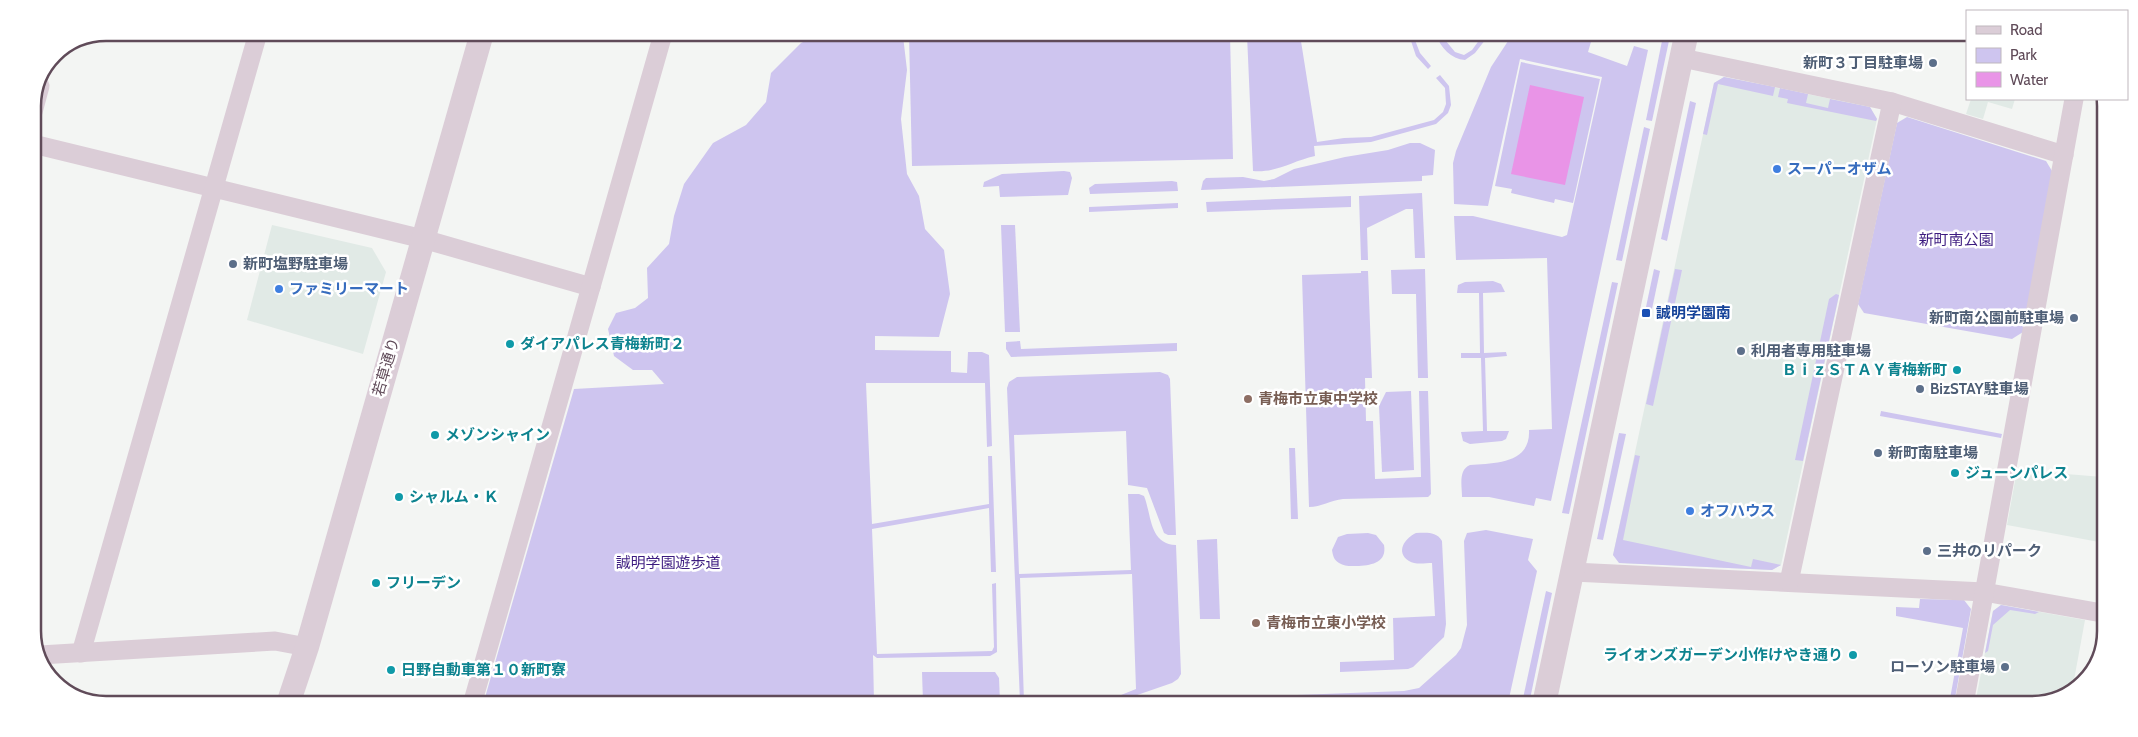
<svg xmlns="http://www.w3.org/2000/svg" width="2138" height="737" font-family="Cabin,'Noto Sans JP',sans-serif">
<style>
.commercial{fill:#e1eae6}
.green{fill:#cec5ef}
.water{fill:#e994e7}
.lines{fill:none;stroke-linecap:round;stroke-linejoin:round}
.minor{stroke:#dbcdd7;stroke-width:19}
.tertiary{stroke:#dbcdd7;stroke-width:24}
.service-dot{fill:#5c6f8a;stroke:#fff;stroke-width:2}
.shop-dot{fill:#3f7fe0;stroke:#fff;stroke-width:2}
.transit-dot{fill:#1a4fb4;stroke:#fff;stroke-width:2}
.culture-dot{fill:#0f9aa8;stroke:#fff;stroke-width:2}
.education-dot{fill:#8d6e63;stroke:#fff;stroke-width:2}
.labels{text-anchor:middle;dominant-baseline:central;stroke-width:5;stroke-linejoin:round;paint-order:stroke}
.service-label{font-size:15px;font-weight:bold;fill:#4e5e75;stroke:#fff;text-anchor:start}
.shop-label{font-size:15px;font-weight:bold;fill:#366cbe;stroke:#fff;text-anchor:start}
.park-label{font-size:15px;fill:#3d1c80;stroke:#fff}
.transit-label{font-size:15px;font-weight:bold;fill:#164399;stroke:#fff;text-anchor:start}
.culture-label{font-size:15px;font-weight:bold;fill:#0d838f;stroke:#fff;text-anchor:start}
.street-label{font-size:15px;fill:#604b59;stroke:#fff}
.education-label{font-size:15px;font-weight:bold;fill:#785e54;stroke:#fff;text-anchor:start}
.rim{fill:none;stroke:#604b59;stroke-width:2.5}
</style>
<rect width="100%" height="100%" fill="#f3f5f3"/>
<g class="commercial">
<path d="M1724 77 1870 107 1877 119 1781 565 1772 570 1620 563 1613 555 1714 83Z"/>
<path d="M1971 99H2015L2012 109 1988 102 1983 119 1966 114Z"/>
<path d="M272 225 372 248 386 272 363 354 247 320Z"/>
<path d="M2017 470 2103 477V520L2099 542 2007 525Z"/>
<path d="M2001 605 2085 620 2072 691 2032 704H1975L1993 611Z"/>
</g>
<g class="green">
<path d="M819 34H899L903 36 907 70 901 119 907 174 919 196 925 229 944 250 950 294 939 337 875 336V350L951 351V372L967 373 968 352H982L989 355 992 446 987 447 985 383H866L872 524 989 504 988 456H992L996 572H991L989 508 872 529 877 654 992 651 994 647 992 584 996 583 997 652 990 656 877 658 873 655 874 702 484 701 574 389 664 384 652 370H633L614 356 608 329 616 313 635 308 648 298 647 268 669 244 674 216 684 184 713 143 746 125 766 102 771 73 801 43Z"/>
<path d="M909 34 1230 35 1233 159 912 166Z"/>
<path d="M1247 35H1300L1317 142 1344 138 1371 137 1434 120 1443 112 1446 104 1445 88 1436 78 1440 75 1449 86 1451 105 1448 113 1436 124 1371 142 1314 146 1315 156C1292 161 1277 173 1253 171Z"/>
<path d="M1409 35H1413L1420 53 1431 66 1428 69 1416 56Z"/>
<path d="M1436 35H1441L1455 52 1464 55 1472 50 1483 35H1489L1475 53 1465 60C1451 59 1441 48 1436 35Z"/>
<path d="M1512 35H1593L1588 52 1627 66 1634 46 1648 50 1551 501 1536 498 1534 506 1489 497H1462C1462 486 1458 470 1470 465 1494 463 1531 464 1529 430L1552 429 1547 258 1456 260 1454 216H1473L1562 237 1567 235 1602 77 1520 59 1488 206 1454 204 1453 163 1456 151 1491 67Z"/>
<path d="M1663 36H1670L1652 121 1646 120Z"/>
<path d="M1521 62 1600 79 1573 203 1555 199 1554 203 1511 193 1512 189 1495 186Z"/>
<path d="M1724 77 1775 87 1773 96 1718 84 1707 135 1703 134 1714 83Z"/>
<path d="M1780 88 1808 94 1806 103 1828 108 1830 99 1870 107 1877 119 1876 121 1787 103 1788 99 1778 97Z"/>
<path d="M1690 101 1696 103 1667 241 1661 239Z"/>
<path d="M1907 117 2046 161 2052 171 2023 332 2012 339 1864 313 1858 304 1897 123Z"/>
<path d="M1644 127 1650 129 1622 261 1616 260Z"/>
<path d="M1410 143H1420L1435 150 1433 175 1422 176V181L1201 190 1203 181 1206 178 1243 177 1264 181 1274 179 1294 169 1345 157 1388 150Z"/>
<path d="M1064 171 1070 172 1072 178 1068 195 1000 197 999 186 983 187 984 182 1002 174Z"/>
<path d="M1172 181 1177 182 1178 191 1090 194 1089 188 1095 184Z"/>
<path d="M1422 193 1425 258H1415L1413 209H1406L1367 228 1368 260H1361L1359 196Z"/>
<path d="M1351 196V207L1207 212 1206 202Z"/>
<path d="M1178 203V208L1089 212V207Z"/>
<path d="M1001 225H1015L1020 332H1005Z"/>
<path d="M1425 269 1428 378H1418L1416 294H1392L1391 270Z"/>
<path d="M1654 269 1660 271 1652 309 1646 307Z"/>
<path d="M1675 269 1682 270 1653 406 1646 404Z"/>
<path d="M1361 271H1368L1372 378H1365L1366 421H1373L1375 479 1421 477 1419 391H1428L1431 494 1428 497 1343 499C1331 500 1321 507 1309 507L1302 275 1361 273Z"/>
<path d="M1493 281 1501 284 1505 292 1483 293 1484 353 1506 352 1507 356 1485 358 1487 431H1509L1506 439 1502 441 1470 444 1463 441 1461 432 1483 431 1481 358H1461V353H1480L1479 293H1457L1458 285 1465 282Z"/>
<path d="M1612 282 1618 283 1569 514 1562 513Z"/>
<path d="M1836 294 1839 295 1803 461 1795 460 1829 299Z"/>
<path d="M1020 341 1021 349 1177 343V351L1011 357 1006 349V342Z"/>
<path d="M1160 372 1168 375 1170 379 1176 535H1168L1164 533 1147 488 1128 485 1126 431 1014 435 1019 574 1131 570 1128 494H1139L1144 496C1152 516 1149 544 1176 545L1181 674 1178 679 1172 683 1114 703H1101L1136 689 1132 574 1020 578 1024 702H1020L1007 388 1009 382 1017 377Z"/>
<path d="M1411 391 1414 470 1382 472 1379 406 1386 392Z"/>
<path d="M1881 411 2002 434 2001 438 1880 416Z"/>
<path d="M1619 433 1626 434 1603 540 1597 539Z"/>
<path d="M1289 448H1295L1298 519H1291Z"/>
<path d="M1635 455 1640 456 1623 540 1751 567 1753 559 1781 565 1772 570 1619 563 1613 555Z"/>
<path d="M1486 530 1533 539 1528 560 1537 571 1508 703H1213V698L1404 691 1419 688 1456 655 1461 648 1467 625 1464 541 1467 533Z"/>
<path d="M1368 533 1376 535 1384 545C1387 562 1373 565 1359 566 1352 566 1345 567 1339 563 1334 560 1333 556 1332 550L1338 537 1347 534Z"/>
<path d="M1416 533C1426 533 1436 531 1442 541L1446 624 1444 637 1413 667 1408 669 1340 672V662L1394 660 1393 618 1435 616 1432 563C1425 563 1415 565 1409 561 1395 552 1405 538 1416 533Z"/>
<path d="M1217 539 1220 619H1200L1197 540Z"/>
<path d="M1546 591 1552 593 1529 704 1522 703Z"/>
<path d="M1920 599 1964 600 1971 609 1954 704H1949L1963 628 1896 616V607L1919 608Z"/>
<path d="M2001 605 2039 612 2035 614 2010 610 1993 625 1988 651 1985 653 1993 611Z"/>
<path d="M922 672H995L999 678 1000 702H923Z"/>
</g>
<path class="water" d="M1530 85 1584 97 1565 185 1511 174Z"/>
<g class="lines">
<g class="minor">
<path d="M1682 58 1892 102 2064 155"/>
<path d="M33 112 40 86"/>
<path d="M33 144 423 239 591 287"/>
<path d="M1573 572 1984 592 2102 613"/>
<path d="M1789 582 1892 102"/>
<path d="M81 653 258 33"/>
<path d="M40 655 275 641 307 647"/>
<path d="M473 701 663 34"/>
<path d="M1964 704 2074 99"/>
</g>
<g class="tertiary">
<path d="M289 701 307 647 482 33"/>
<path d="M1544 704 1686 36"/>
</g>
</g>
<g class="service-dot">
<circle cx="1933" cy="63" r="5"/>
<circle cx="233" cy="264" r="5"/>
<circle cx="2074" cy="318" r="5"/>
<circle cx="1741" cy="351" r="5"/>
<circle cx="1920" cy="389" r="5"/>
<circle cx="1878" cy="453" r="5"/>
<circle cx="1927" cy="551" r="5"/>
<circle cx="2005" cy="667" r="5"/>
</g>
<g class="shop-dot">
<circle cx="1777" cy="169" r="5"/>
<circle cx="279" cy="289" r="5"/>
<circle cx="1690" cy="511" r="5"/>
</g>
<rect class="transit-dot" x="1641" y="308" width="10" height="10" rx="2.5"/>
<g class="culture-dot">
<circle cx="510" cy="344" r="5"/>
<circle cx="1957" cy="370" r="5"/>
<circle cx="435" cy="435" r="5"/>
<circle cx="1955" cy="473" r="5"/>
<circle cx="399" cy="497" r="5"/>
<circle cx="376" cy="583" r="5"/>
<circle cx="1853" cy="655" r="5"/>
<circle cx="391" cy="670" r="5"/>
</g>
<g class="education-dot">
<circle cx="1248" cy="399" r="5"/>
<circle cx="1256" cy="623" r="5"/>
</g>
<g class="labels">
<g class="service-label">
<text x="1923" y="63" text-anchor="end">新町３丁目駐車場</text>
<text x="243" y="264">新町塩野駐車場</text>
<text x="2064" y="318" text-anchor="end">新町南公園前駐車場</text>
<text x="1751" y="351">利用者専用駐車場</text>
<text x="1930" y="389">BizSTAY駐車場</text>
<text x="1888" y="453">新町南駐車場</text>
<text x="1937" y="551">三井のリパーク</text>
<text x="1995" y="667" text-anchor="end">ローソン駐車場</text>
</g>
<g class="shop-label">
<text x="1787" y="169">スーパーオザム</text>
<text x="289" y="289">ファミリーマート</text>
<text x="1700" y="511">オフハウス</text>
</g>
<g class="park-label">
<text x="1956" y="240">新町南公園</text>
<text x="668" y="563">誠明学園遊歩道</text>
</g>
<g class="transit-label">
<text x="1656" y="313">誠明学園南</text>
</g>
<g class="culture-label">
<text x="520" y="344">ダイアパレス青梅新町２</text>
<text x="1947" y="370" text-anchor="end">ＢｉｚＳＴＡＹ青梅新町</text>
<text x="445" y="435">メゾンシャイン</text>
<text x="1965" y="473">ジューンパレス</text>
<text x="409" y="497">シャルム・Ｋ</text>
<text x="386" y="583">フリーデン</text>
<text x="1843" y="655" text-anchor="end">ライオンズガーデン小作けやき通り</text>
<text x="401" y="670">日野自動車第１０新町寮</text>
</g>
<g class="street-label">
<text transform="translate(386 367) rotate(-74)">若草通り</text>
</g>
<g class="education-label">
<text x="1258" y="399">青梅市立東中学校</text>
<text x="1266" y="623">青梅市立東小学校</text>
</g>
</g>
<path d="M0 0H2138V737H0ZM106 41H2032A65 65 0 0 1 2097 106V631A65 65 0 0 1 2032 696H106A65 65 0 0 1 41 631V106A65 65 0 0 1 106 41Z" fill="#fff" fill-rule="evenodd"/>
<path class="rim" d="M106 41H2032A65 65 0 0 1 2097 106V631A65 65 0 0 1 2032 696H106A65 65 0 0 1 41 631V106A65 65 0 0 1 106 41Z"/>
<rect x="1966" y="10" width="162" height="90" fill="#ffffff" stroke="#bfb7bd"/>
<rect x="1976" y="26" width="25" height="8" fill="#dbcdd7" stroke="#bfb7bd"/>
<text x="2010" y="35" font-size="15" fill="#604b59">Road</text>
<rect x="1976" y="48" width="25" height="15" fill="#cec5ef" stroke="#bfb7bd"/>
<text x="2010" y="60" font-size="15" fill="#604b59">Park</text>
<rect x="1976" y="72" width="25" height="15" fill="#e994e7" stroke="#bfb7bd"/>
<text x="2010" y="85" font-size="15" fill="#604b59">Water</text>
</svg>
